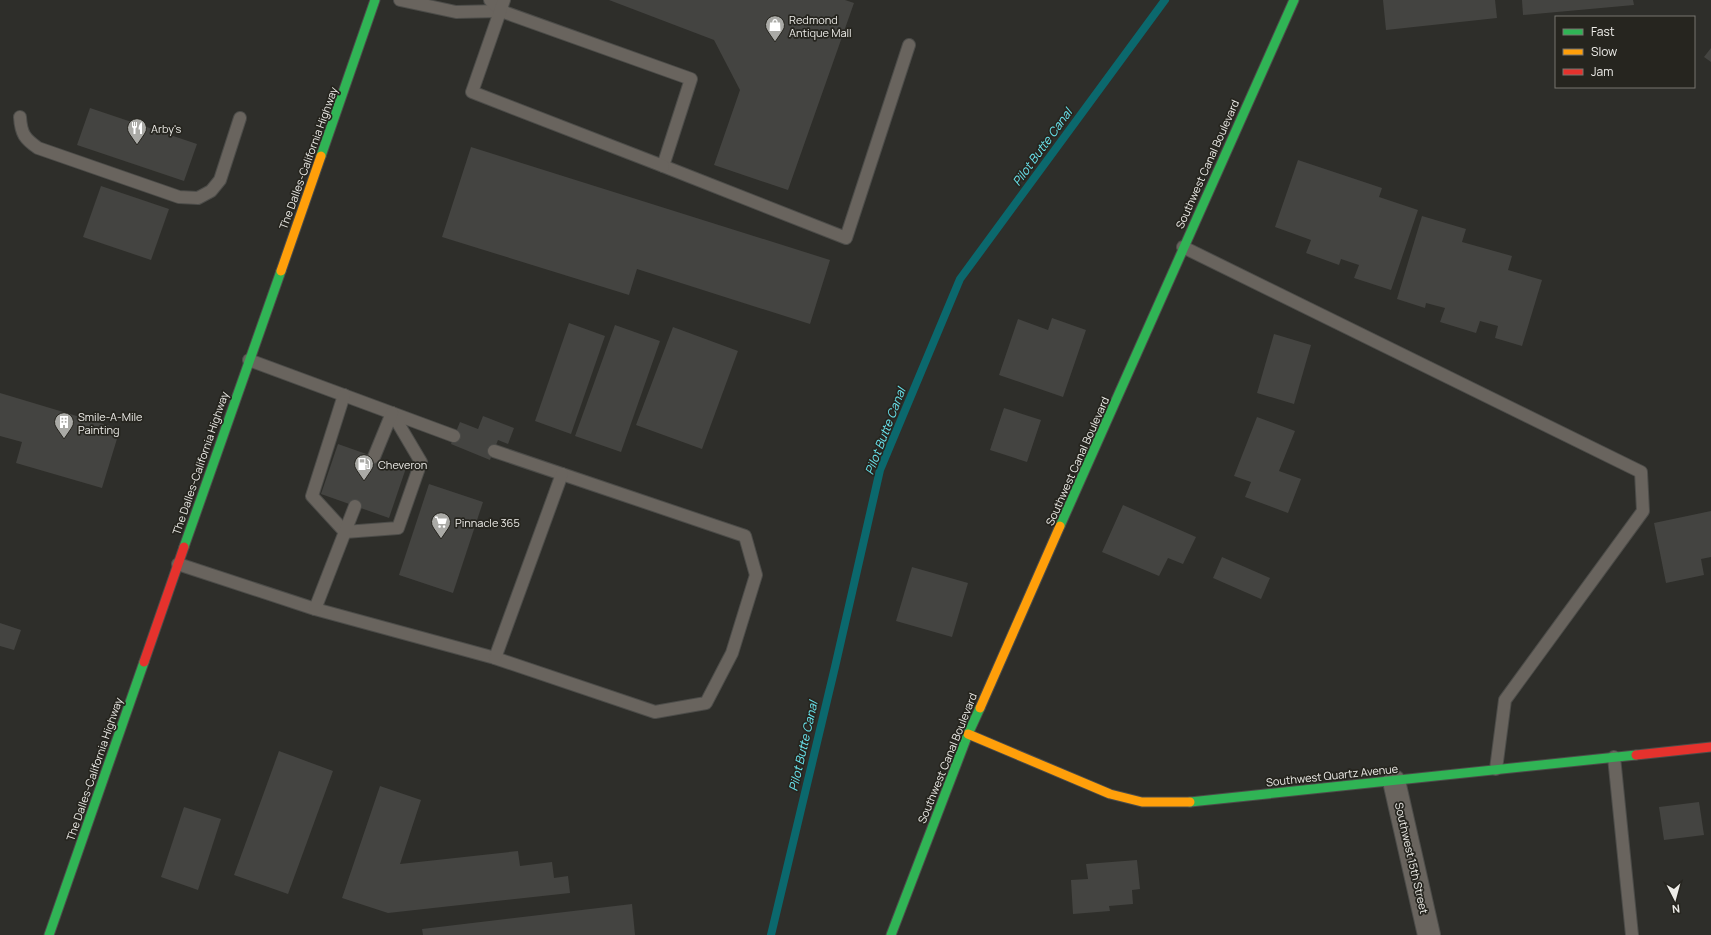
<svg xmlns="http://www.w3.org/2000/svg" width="1711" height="935" font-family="Manrope,sans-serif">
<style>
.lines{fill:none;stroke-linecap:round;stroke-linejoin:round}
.stream{stroke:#0b686d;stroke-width:8}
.building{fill:#444441}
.lane-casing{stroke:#4c4c49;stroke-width:14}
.street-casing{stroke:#4c4c49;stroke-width:24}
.fast-casing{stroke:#4c4c49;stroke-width:11}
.slow-casing{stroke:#4c4c49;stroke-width:11}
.jam-casing{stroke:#4c4c49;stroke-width:11}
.lane{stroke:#69645e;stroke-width:12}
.street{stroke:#69645e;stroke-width:22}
.fast{stroke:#30b455;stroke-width:9}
.slow{stroke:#ff9f0a;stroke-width:9}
.jam{stroke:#e5322d;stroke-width:9}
.labels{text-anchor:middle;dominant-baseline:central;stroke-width:3.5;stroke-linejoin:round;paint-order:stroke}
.poi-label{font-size:11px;fill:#edece8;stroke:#26251f;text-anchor:start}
.street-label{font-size:11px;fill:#edece8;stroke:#26251f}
.water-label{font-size:12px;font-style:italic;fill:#6ae7f1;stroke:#26251f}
</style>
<rect width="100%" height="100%" fill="#2e2e2a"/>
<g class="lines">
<path class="stream" d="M771 935 835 667 880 470 960 279 1165 0"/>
</g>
<g class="building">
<path d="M609 0H845L854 3 788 190 714 165 740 90 714 40Z"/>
<path d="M1383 0H1495L1497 18 1386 30Z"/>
<path d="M1522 0H1633L1634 5 1523 15Z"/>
<path d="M1711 48V62L1704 57Z"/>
<path d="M90 108 197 144 184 181 77 145Z"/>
<path d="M471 147 830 260 810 324 637 269 629 295 442 237Z"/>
<path d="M1298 160 1382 188 1379 197 1418 210 1391 290 1354 278 1359 265 1341 259 1339 265 1306 253 1311 240 1275 227Z"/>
<path d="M101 186 169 209 151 260 83 237Z"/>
<path d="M1422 216 1466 229 1462 242 1512 256 1508 270 1542 280 1522 346 1495 338 1498 326 1480 321 1476 333 1440 322 1445 308 1426 303 1425 308 1397 299Z"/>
<path d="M1052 318 1086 330 1063 397 999 375 1018 319 1048 330Z"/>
<path d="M569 323 605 336 571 434 535 421Z"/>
<path d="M615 325 660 341 621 452 575 436Z"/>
<path d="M673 327 738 351 702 449 636 425Z"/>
<path d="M1274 334 1311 345 1294 404 1257 393Z"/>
<path d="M0 393 120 429 102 488 16 463 22 442 0 436Z"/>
<path d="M1004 408 1041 420 1027 462 990 450Z"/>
<path d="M483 416 514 428 508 444 498 440 490 460 451 444 460 422 478 429Z"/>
<path d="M1257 417 1295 431 1279 471 1301 479 1288 513 1245 497 1251 482 1234 476Z"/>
<path d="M338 444 406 468 389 518 321 494Z"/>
<path d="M429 484 483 502 453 593 399 575Z"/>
<path d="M1123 505 1196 537 1183 564 1168 558 1159 576 1102 552Z"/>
<path d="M1711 511V557L1701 559 1704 575 1666 583 1654 523Z"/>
<path d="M1222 557 1270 578 1261 599 1213 578Z"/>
<path d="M912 567 968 583 952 637 896 621Z"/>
<path d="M0 623 21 630 14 650 0 646Z"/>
<path d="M279 751 333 771 288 894 234 875Z"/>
<path d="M380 786 421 800 400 864 518 851 520 866 552 862 554 878 568 876 570 893 388 913 342 898Z"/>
<path d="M1699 802 1704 835 1664 840 1659 807Z"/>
<path d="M184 807 221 819 198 890 161 877Z"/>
<path d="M1137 860 1140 889 1132 890 1133 904 1109 906 1110 911 1073 914 1071 880 1088 879 1086 864Z"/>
<path d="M632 904 635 935H423L422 929Z"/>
</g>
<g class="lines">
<defs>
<g id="lane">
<path d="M400 0 456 12 501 11 691 79 663 166 846 238 909 45"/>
<path d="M490 0 501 11"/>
<path d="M504 0 472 92 663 166"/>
<path d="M20 117C21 134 25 139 38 148L179 197 198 198 211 191 220 180 240 118"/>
<path d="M1183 247 1641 472 1643 511 1505 700 1496 769"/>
<path d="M249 360 454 436"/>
<path d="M344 395 312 496 345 532 398 528 421 462 392 413"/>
<path d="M374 457 392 413"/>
<path d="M178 564 315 609 495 658 655 712 706 703 732 653 756 575 745 536 494 451"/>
<path d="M315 609 355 506"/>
<path d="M495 658 562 474"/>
<path d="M1614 757 1632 935"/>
</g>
<path id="street" d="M1394 781 1429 935"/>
<g id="fast">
<path d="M321 156 375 0"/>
<path d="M1060 526 1294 0"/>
<path d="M184 547 281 271"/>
<path d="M1190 802 1636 755"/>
<path d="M49 935 144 662"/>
<path d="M891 935 968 734 980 708"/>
</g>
<g id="slow">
<path d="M281 271 321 156"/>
<path d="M980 708 1060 526"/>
<path d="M968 734 1110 794 1142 802H1190"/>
</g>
<g id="jam">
<path d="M144 662 184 547"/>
<path d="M1636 755 1711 747"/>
</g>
</defs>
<use href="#lane" class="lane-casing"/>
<use href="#street" class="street-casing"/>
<use href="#fast" class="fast-casing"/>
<use href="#slow" class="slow-casing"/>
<use href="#jam" class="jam-casing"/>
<use href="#lane" class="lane"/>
<use href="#street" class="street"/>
<use href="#fast" class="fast"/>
<use href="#slow" class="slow"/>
<use href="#jam" class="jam"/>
</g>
<defs>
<symbol id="shop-pin" viewBox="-11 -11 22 30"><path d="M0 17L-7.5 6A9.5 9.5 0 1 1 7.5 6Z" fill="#aaaaa6" stroke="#26251f"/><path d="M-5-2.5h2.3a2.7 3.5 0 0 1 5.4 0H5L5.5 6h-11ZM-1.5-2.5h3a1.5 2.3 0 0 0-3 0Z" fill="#fff"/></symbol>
<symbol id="restaurant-pin" viewBox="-11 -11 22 30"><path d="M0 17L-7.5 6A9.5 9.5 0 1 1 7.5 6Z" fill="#aaaaa6" stroke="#26251f"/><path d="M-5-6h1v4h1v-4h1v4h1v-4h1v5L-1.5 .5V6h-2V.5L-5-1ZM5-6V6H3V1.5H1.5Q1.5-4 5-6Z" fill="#fff"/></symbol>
<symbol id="building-pin" viewBox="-11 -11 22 30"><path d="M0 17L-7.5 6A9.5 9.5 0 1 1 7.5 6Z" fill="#aaaaa6" stroke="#26251f"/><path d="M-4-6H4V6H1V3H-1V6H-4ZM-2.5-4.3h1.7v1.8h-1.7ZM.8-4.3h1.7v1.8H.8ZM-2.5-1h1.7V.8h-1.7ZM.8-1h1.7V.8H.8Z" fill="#fff"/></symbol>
<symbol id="fuel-pin" viewBox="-11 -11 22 30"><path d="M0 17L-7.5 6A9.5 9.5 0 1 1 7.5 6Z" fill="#aaaaa6" stroke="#26251f"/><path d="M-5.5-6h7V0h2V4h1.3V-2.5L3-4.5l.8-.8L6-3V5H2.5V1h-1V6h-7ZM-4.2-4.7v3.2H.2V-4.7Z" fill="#fff"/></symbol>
<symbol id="supermarket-pin" viewBox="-11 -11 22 30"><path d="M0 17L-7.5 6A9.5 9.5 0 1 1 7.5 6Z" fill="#aaaaa6" stroke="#26251f"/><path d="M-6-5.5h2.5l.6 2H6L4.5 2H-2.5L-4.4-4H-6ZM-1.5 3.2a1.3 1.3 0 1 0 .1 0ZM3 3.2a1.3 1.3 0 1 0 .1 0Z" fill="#fff"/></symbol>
</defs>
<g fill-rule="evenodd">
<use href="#shop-pin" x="764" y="14" width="22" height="30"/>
<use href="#restaurant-pin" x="126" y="117" width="22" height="30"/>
<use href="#building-pin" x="53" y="411" width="22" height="30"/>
<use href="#fuel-pin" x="353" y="453" width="22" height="30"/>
<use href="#supermarket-pin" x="430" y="511" width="22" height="30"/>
</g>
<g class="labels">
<g class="poi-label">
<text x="789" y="19">Redmond<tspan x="789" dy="13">Antique Mall</tspan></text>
<text x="151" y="128">Arby's</text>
<text x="78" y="416">Smile-A-Mile<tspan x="78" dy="13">Painting</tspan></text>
<text x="378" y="464">Cheveron</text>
<text x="455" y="522">Pinnacle 365</text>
</g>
<g class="street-label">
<text transform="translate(308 158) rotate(-70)">The Dalles-California Highway</text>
<text transform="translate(1207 164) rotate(-66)">Southwest Canal Boulevard</text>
<text transform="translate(1077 461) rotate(-66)">Southwest Canal Boulevard</text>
<text transform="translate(200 463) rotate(-71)">The Dalles-California Highway</text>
<text transform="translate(947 758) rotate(-68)">Southwest Canal Boulevard</text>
<text transform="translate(94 769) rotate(-71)">The Dalles-California Highway</text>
<text transform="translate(1332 775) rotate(-6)">Southwest Quartz Avenue</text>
<text transform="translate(1412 858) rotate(77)">Southwest 15th Street</text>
</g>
<g class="water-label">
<text transform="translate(1042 147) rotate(-54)">Pilot Butte Canal</text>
<text transform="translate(885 431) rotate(-69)">Pilot Butte Canal</text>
<text transform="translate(803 746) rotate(-77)">Pilot Butte Canal</text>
</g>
</g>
<rect x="1555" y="16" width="140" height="72" fill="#26251f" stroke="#76756f"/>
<rect x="1563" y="29" width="20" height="6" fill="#30b455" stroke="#76756f"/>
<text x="1591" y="36" font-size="12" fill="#edece8">Fast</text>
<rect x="1563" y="49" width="20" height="6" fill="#ff9f0a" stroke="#76756f"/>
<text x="1591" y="56" font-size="12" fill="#edece8">Slow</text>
<rect x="1563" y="69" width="20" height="6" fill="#e5322d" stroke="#76756f"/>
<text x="1591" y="76" font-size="12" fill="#edece8">Jam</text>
<g transform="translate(1675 899) rotate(174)" stroke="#26251f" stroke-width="3" paint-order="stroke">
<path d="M0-3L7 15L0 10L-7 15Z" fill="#edece8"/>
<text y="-6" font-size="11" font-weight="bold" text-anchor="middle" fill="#edece8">N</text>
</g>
</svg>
